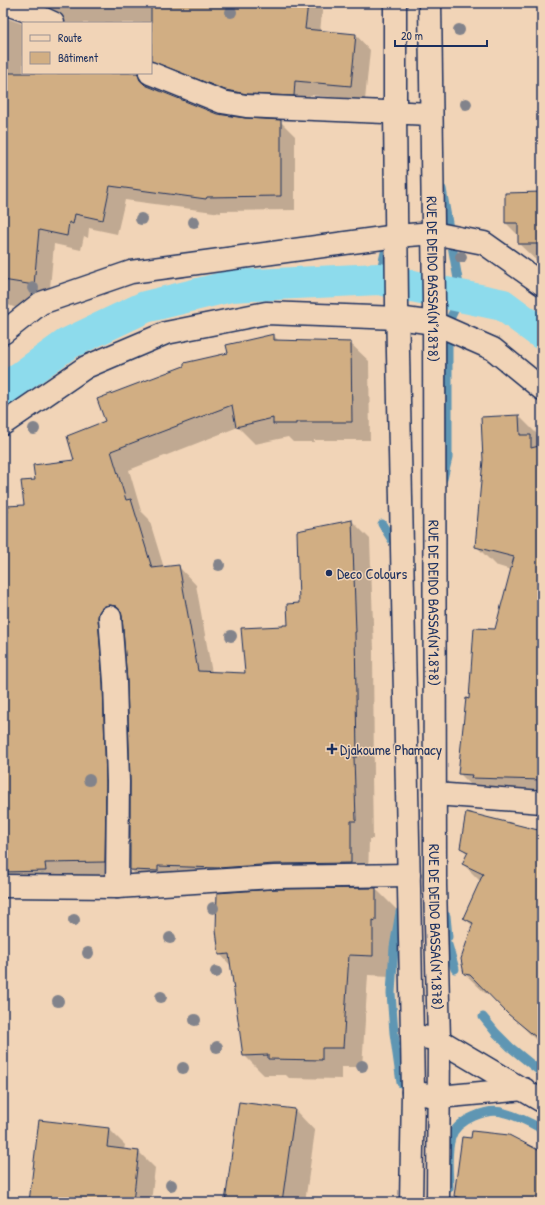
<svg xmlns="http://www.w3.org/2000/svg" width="545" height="1205" font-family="'Patrick Hand',sans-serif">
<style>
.shadow{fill:#0003;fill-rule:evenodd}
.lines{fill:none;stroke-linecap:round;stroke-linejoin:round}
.stream{stroke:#5f96b3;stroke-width:9}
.canal{stroke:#8ddbec;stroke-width:32}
.building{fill:#d1ae83;stroke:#1b2f5e}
.minor-casing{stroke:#1b2f5e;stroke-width:25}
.secondary-casing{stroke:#1b2f5e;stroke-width:25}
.minor{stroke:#f1d4b7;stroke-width:22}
.secondary{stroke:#f1d4b7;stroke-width:22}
.tree{fill:#82838b}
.poi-dot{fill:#1b2f5e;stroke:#f1d4b7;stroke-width:1.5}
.labels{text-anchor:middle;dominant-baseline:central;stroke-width:3;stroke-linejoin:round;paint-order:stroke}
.street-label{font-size:15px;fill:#1b2f5e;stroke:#f1d4b7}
.poi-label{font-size:15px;fill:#1b2f5e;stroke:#f1d4b7;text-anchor:start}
</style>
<rect width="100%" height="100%" fill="#f1d4b7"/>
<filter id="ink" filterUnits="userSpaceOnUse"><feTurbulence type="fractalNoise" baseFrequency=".025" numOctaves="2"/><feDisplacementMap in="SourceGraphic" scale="8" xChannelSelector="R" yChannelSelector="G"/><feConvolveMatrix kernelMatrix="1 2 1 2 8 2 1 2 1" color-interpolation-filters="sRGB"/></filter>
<g filter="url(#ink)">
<g class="shadow">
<path d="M3 3H323L320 32 356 35 370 50 365 100 310 95 308 110 153 83 152 88 220 115 245 119 280 121 295 136V210L221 211V213L125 200 117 234 89 228 88 238 84 236 81 250 54 244 49 299 31 296 29 313 3 303ZM7 13 48 14 66 23H151V73H23V24L6 18Z"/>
<path d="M542 193V264H540L519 244V236L506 223Z"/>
<path d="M273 335 280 342 350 343 369 361 370 440H314V442H293L288 437 255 444 238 427 129 470 141 511 149 519 164 568 178 566 196 585 212 673 246 674 284 627 289 626 300 604 352 521 370 539 374 650H373L374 775H372L373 839H369L368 881 150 888 131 870 132 782 128 681 124 624 121 625 123 880 3 878V514L25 506 37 481 75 460 106 421 230 354Z"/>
<path d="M519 416 538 435V444L542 448V798L478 792 459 773 470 700 495 631 511 570 495 565 476 546Z"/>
<path d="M542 832V1046L490 994 485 993 465 974 473 926 464 918 481 882 463 864 468 854 461 848Z"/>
<path d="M376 889 396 909 395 940 392 939V976L368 975 362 1067H341V1079L289 1078 286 1075H264L244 1055 232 967 220 954Z"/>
<path d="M295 1110 315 1131 305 1202H226Z"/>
<path d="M109 1129 125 1145 124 1150 139 1152 155 1168 151 1202H30Z"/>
<path d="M542 1153V1202H462L455 1196Z"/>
</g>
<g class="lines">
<g class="stream">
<path d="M442 189 461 296 448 323V458L443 479"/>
<path d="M379 279 388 239"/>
<path d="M382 524 395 545V550"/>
<path d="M400 912 394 947 391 993 394 1033 401 1083"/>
<path d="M446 916 448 937"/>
<path d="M448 945 455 969"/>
<path d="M483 1017 496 1033 510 1047 542 1073"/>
<path d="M449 1188C449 1172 446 1154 451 1138 456 1120 488 1107 505 1113 517 1116 531 1123 542 1129"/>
</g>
<path class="canal" d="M3 390 67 344 145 307 231 286 379 279 503 305 542 334"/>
</g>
<g class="building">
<path d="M151 3H308L305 29 356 34 351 86 295 81 294 96 247 94 225 90 151 61Z"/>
<path d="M3 73H138L140 80 145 85 217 114 245 118 281 120V196L207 197 206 199 110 186 103 220 75 214 73 224 69 222 67 236 39 230 34 285 3 280Z"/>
<path d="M542 192V244H518V223H505V193Z"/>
<path d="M274 334V340L351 342 352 422H296V424H273V418L236 427 232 405 111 451 126 500 131 499 152 568 179 565 198 671 245 673 241 628 283 626V625H288L287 604 299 603 297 531 352 520 356 632H355L357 757H354L356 821H351V863L274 864 218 868 158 866V871L130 870V782L127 682 122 616 120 610 116 606 109 605 103 607 99 612 98 618 103 683 106 782 105 862 45 863 46 871 3 872V513L8 512 7 506 24 505 21 481 35 480 33 465 74 460 67 436 105 421 97 399 184 366V363L228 353 226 345Z"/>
<path d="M519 415 520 435H531V448L539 446 542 474V780L471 778 472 775 458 774 466 698 469 699 474 628 495 629 514 557 475 547 483 460 481 417Z"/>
<path d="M466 812 542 831V1042L508 1014 470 975 464 974 461 959 473 923 463 918 483 874 462 864 468 852 460 848Z"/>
<path d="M376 888V921L373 920V956L349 955 343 1048H322V1060L268 1059V1055L243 1056 229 954 219 955 216 930 217 893 274 889Z"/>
<path d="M239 1102 295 1109 282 1202H225Z"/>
<path d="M39 1120 109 1128 107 1147 139 1151 133 1202H29Z"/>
<path d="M472 1131 509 1135 542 1152V1202H471L454 1196 462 1137 471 1138Z"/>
</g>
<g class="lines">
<defs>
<g id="minor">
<path d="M4 3 27 11 53 23"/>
<path d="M150 73 222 102 246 106 431 114"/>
<path d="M3 333 41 303 131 272 397 236 433 233 484 243 542 284"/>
<path d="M3 424 86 367 166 333 266 313 398 318 434 323 493 349 542 389"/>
<path d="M110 617 115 682 118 782 117 887"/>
<path d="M435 794 542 802"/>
<path d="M3 886 117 887 274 877 409 875"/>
<path d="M412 1035 439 1040 542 1101"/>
<path d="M413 1092 439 1097 524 1089"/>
</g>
<g id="secondary">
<path d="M395 3V112L397 304 412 1035 413 1092 411 1202"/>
<path id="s1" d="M430 3 434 300 435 885 439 1040 438 1202"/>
</g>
</defs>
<use href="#minor" class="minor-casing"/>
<use href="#secondary" class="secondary-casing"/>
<use href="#minor" class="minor"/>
<use href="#secondary" class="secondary"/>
</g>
<g class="tree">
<circle cx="231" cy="12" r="6"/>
<circle cx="459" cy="30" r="6"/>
<circle cx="466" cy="104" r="6"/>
<circle cx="141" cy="219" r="6"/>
<circle cx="194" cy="222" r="6"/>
<circle cx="461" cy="257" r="6"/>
<circle cx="33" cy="288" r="6"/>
<circle cx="34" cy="429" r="6"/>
<circle cx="219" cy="565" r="6"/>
<circle cx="231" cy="636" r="6"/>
<circle cx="89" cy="780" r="6"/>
<circle cx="213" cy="908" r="6"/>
<circle cx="74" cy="920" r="6"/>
<circle cx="170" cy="938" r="6"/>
<circle cx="88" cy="953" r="6"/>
<circle cx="216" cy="972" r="6"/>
<circle cx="161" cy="997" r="6"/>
<circle cx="58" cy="1001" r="6"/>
<circle cx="195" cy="1020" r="6"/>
<circle cx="217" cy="1047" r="6"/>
<circle cx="362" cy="1066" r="6"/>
<circle cx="183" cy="1068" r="6"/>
<circle cx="171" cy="1185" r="6"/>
</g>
</g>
<g class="poi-dot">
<circle cx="329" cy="573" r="4"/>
<path d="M330 743h4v4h4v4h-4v4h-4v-4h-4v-4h4z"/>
</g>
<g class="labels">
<g class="street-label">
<text stroke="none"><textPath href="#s1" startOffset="276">RUE DE DEIDO BASSA(N°1.878)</textPath></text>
<text stroke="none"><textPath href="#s1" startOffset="600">RUE DE DEIDO BASSA(N°1.878)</textPath></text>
<text stroke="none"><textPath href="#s1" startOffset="924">RUE DE DEIDO BASSA(N°1.878)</textPath></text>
</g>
<g class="poi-label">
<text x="337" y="573">Deco Colours</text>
<text x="340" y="749">Djakoume Phamacy</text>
</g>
</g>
<rect width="545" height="1205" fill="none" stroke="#f1d4b7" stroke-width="16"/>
<rect x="8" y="8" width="529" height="1189" fill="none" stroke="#1b2f5e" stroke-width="1.5" filter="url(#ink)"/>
<rect x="22" y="22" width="130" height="52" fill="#f1d4b7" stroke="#9b9293"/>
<rect x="30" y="35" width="20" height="6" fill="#f1d4b7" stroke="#9b9293"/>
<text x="58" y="42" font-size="12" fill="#1b2f5e">Route</text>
<rect x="30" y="52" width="20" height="12" fill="#d1ae83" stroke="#9b9293"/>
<text x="58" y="62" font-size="12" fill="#1b2f5e">Bâtiment</text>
<path d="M395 40v6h92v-6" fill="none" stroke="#1b2f5e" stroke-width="2"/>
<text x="401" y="40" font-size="12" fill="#1b2f5e" stroke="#f1d4b7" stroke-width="3" paint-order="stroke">20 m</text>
</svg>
